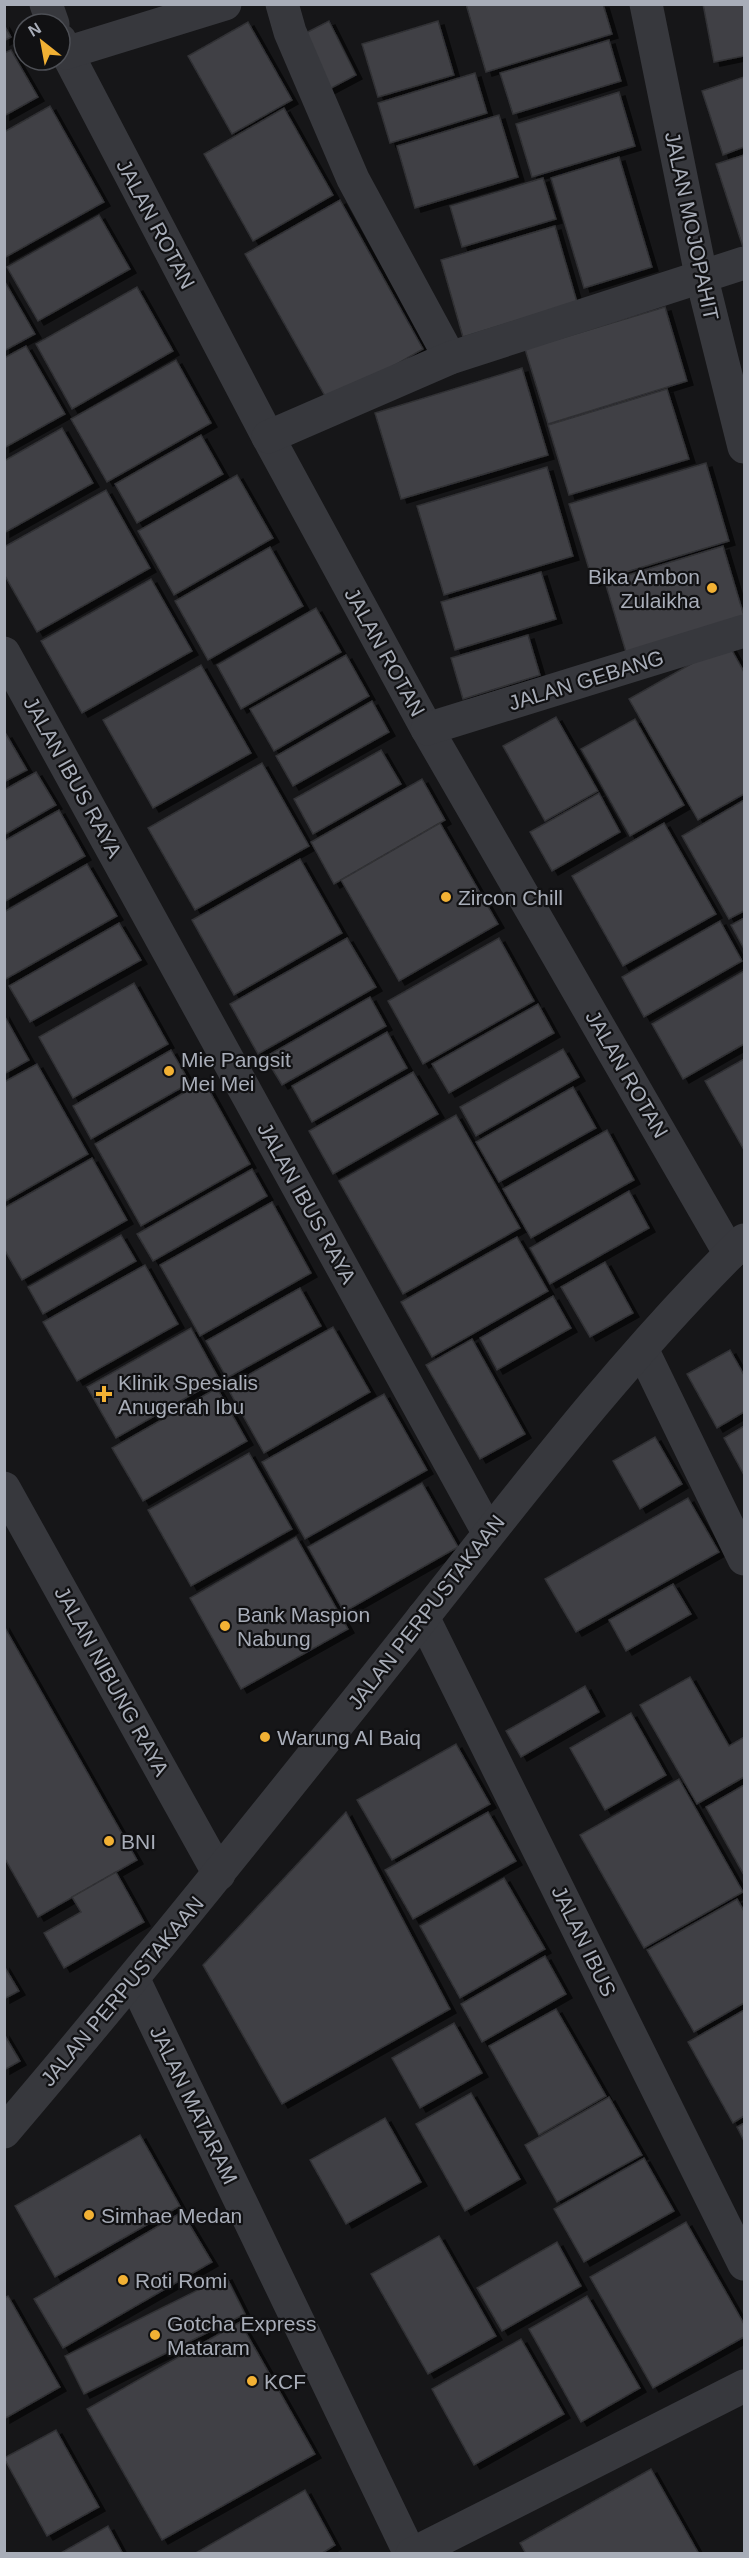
<svg xmlns="http://www.w3.org/2000/svg" width="749" height="2558" font-family="Arial,sans-serif">
<style>
.building{fill:#404145;stroke:#303034;stroke-width:1.5;filter:url(#shadow)}
.lines{fill:none;stroke-linecap:round;stroke-linejoin:round}
.minor{stroke:#37383d;stroke-width:33}
.poi-dot{fill:#f2b134;stroke:#111113;stroke-width:2}
.labels{text-anchor:middle;dominant-baseline:central;stroke-width:4.5;stroke-linejoin:round;paint-order:stroke}
.street-label{font-size:21px;fill:#a8adb8;stroke:#111113}
.poi-label{font-size:21px;fill:#a8adb8;stroke:#111113;text-anchor:start}
</style>
<defs>
<filter id="shadow"><feDropShadow dx="6" dy="4" stdDeviation="0" flood-color="#0009"/></filter>
</defs>
<rect width="100%" height="100%" fill="#161618"/>
<g class="building">
<path d="M466 4H603L612 34 486 72Z"/>
<path d="M703 4H744V56L714 62Z"/>
<path d="M329 21 356 75 322 93 294 39Z"/>
<path d="M438 21 454 75 378 97 362 44Z"/>
<path d="M248 22 292 100 232 134 188 56Z"/>
<path d="M4 25 11 37 4 41Z"/>
<path d="M609 40 621 81 513 114 500 73Z"/>
<path d="M11 50 38 97 4 116V53Z"/>
<path d="M475 73 487 113 390 143 378 103Z"/>
<path d="M744 77V147L723 155 702 91Z"/>
<path d="M619 92 635 146 532 177 516 124Z"/>
<path d="M50 106 104 202 4 258V132Z"/>
<path d="M284 108 333 195 253 241 204 154Z"/>
<path d="M499 115 518 177 415 208 397 146Z"/>
<path d="M744 155V246L743 247 716 164Z"/>
<path d="M619 157 652 267 584 288 551 178Z"/>
<path d="M543 178 556 219 462 247 450 206Z"/>
<path d="M340 200 423 349 329 403 245 254Z"/>
<path d="M99 215 130 269 38 321 7 267Z"/>
<path d="M555 226 577 302 463 337 441 260Z"/>
<path d="M4 280 35 334 4 351Z"/>
<path d="M137 287 173 351 72 409 36 344Z"/>
<path d="M665 307 687 381 548 424 525 349Z"/>
<path d="M26 346 65 414 4 448V358Z"/>
<path d="M176 360 211 423 107 482 71 419Z"/>
<path d="M522 368 548 455 401 499 375 413Z"/>
<path d="M667 389 689 459 569 495 548 425Z"/>
<path d="M62 428 93 483 4 533V461Z"/>
<path d="M201 435 223 474 137 523 115 484Z"/>
<path d="M706 463 729 541 593 582 569 504Z"/>
<path d="M547 467 573 556 444 595 417 506Z"/>
<path d="M237 475 273 538 174 595 138 531Z"/>
<path d="M106 490 150 568 37 632 4 574V547Z"/>
<path d="M723 546 744 616 626 652 605 582Z"/>
<path d="M270 547 303 606 208 660 175 601Z"/>
<path d="M541 572 556 619 455 650 441 602Z"/>
<path d="M151 579 192 651 82 713 41 641Z"/>
<path d="M316 608 341 652 241 709 217 665Z"/>
<path d="M528 635 540 675 463 699 451 658Z"/>
<path d="M728 643 744 672V794L698 820 629 699Z"/>
<path d="M346 655 369 696 274 751 250 709Z"/>
<path d="M201 665 251 753 153 808 103 720Z"/>
<path d="M372 701 389 732 293 786 276 756Z"/>
<path d="M556 717 598 791 545 821 503 746Z"/>
<path d="M635 719 684 805 630 836 581 749Z"/>
<path d="M6 734 27 770 4 782V735Z"/>
<path d="M381 750 401 784 313 834 294 799Z"/>
<path d="M262 763 309 846 195 910 148 828Z"/>
<path d="M36 772 56 805 4 835V790Z"/>
<path d="M422 779 445 820 334 884 311 842Z"/>
<path d="M599 793 620 832 552 871 530 832Z"/>
<path d="M744 800V911L729 919 682 836Z"/>
<path d="M59 810 85 856 4 902V841Z"/>
<path d="M440 823 498 924 399 981 341 880Z"/>
<path d="M664 823 716 914 623 966 572 876Z"/>
<path d="M300 859 342 933 234 995 192 920Z"/>
<path d="M87 864 117 916 4 980V912Z"/>
<path d="M744 918V949L731 925Z"/>
<path d="M720 921 742 961 644 1017 622 977Z"/>
<path d="M119 923 141 960 30 1022 9 986Z"/>
<path d="M347 938 376 987 258 1054 230 1004Z"/>
<path d="M499 938 534 1001 423 1064 388 1001Z"/>
<path d="M744 971V1044L683 1079 652 1024Z"/>
<path d="M134 983 168 1044 73 1098 39 1037Z"/>
<path d="M370 997 386 1026 282 1085 265 1057Z"/>
<path d="M538 1004 554 1033 449 1093 432 1064Z"/>
<path d="M4 1015 29 1060 4 1074Z"/>
<path d="M387 1032 407 1068 312 1122 292 1086Z"/>
<path d="M563 1049 579 1077 476 1136 460 1107Z"/>
<path d="M171 1050 190 1083 91 1139 73 1106Z"/>
<path d="M744 1059V1150L705 1081Z"/>
<path d="M37 1064 88 1154 4 1202V1082Z"/>
<path d="M413 1072 438 1114 333 1174 309 1131Z"/>
<path d="M204 1081 250 1164 141 1226 95 1144Z"/>
<path d="M573 1087 596 1128 499 1182 476 1142Z"/>
<path d="M456 1115 520 1228 403 1294 339 1181Z"/>
<path d="M607 1130 634 1180 531 1238 503 1189Z"/>
<path d="M92 1158 127 1220 22 1280 4 1249V1208Z"/>
<path d="M252 1169 267 1196 153 1261 137 1234Z"/>
<path d="M629 1191 649 1228 550 1284 530 1248Z"/>
<path d="M272 1202 311 1273 200 1336 160 1265Z"/>
<path d="M121 1235 136 1261 43 1314 28 1287Z"/>
<path d="M517 1237 548 1291 432 1357 401 1302Z"/>
<path d="M605 1262 633 1313 590 1337 561 1287Z"/>
<path d="M145 1265 178 1324 77 1381 43 1322Z"/>
<path d="M300 1288 321 1326 227 1378 206 1341Z"/>
<path d="M553 1296 571 1328 497 1370 480 1338Z"/>
<path d="M333 1327 370 1392 264 1453 227 1387Z"/>
<path d="M191 1328 219 1379 116 1438 87 1387Z"/>
<path d="M472 1339 525 1434 480 1459 426 1365Z"/>
<path d="M730 1350 744 1375V1412L717 1428 687 1374Z"/>
<path d="M217 1388 247 1441 143 1501 112 1448Z"/>
<path d="M384 1394 427 1470 305 1539 262 1462Z"/>
<path d="M744 1426V1475L724 1438Z"/>
<path d="M655 1437 682 1484 640 1509 613 1461Z"/>
<path d="M249 1453 292 1529 191 1586 148 1510Z"/>
<path d="M422 1483 458 1547 344 1612 308 1547Z"/>
<path d="M688 1498 719 1552 576 1632 545 1579Z"/>
<path d="M296 1537 348 1629 241 1689 190 1598Z"/>
<path d="M673 1584 691 1614 626 1651 609 1620Z"/>
<path d="M4 1626 137 1860 38 1917 4 1857Z"/>
<path d="M690 1677 729 1746 744 1737V1777L697 1804 640 1705Z"/>
<path d="M585 1686 599 1712 521 1757 506 1731Z"/>
<path d="M631 1713 666 1775 605 1810 570 1748Z"/>
<path d="M456 1744 490 1804 392 1860 357 1800Z"/>
<path d="M679 1779 743 1892 644 1948 580 1835Z"/>
<path d="M744 1785V1875L706 1807Z"/>
<path d="M346 1812 450 2009 282 2104 203 1965Z"/>
<path d="M488 1812 516 1861 413 1919 385 1870Z"/>
<path d="M116 1872 144 1922 64 1968 44 1933 81 1912 72 1897Z"/>
<path d="M504 1878 545 1949 460 1998 420 1926Z"/>
<path d="M737 1899 744 1911V2003L694 2032 647 1950Z"/>
<path d="M545 1956 566 1994 482 2042 461 2004Z"/>
<path d="M4 1966 19 1991 4 1999Z"/>
<path d="M556 2009 606 2096 539 2135 489 2046Z"/>
<path d="M744 2010V2116L733 2123 688 2042Z"/>
<path d="M454 2023 482 2073 420 2108 392 2058Z"/>
<path d="M4 2034 20 2061 4 2070Z"/>
<path d="M471 2093 520 2179 465 2211 416 2124Z"/>
<path d="M609 2097 642 2155 557 2202 525 2145Z"/>
<path d="M385 2118 421 2182 346 2224 310 2160Z"/>
<path d="M744 2123V2141L737 2127Z"/>
<path d="M140 2135 180 2206 55 2277 15 2206Z"/>
<path d="M644 2158 674 2211 584 2262 554 2209Z"/>
<path d="M182 2212 212 2262 63 2348 34 2299Z"/>
<path d="M686 2222 744 2324V2337L653 2388 590 2277Z"/>
<path d="M439 2236 496 2336 428 2374 371 2274Z"/>
<path d="M557 2242 581 2286 502 2331 477 2288Z"/>
<path d="M226 2276 245 2314 84 2394 65 2356Z"/>
<path d="M8 2296 60 2387 4 2419V2298Z"/>
<path d="M587 2296 640 2388 581 2422 529 2329Z"/>
<path d="M240 2322 315 2454 162 2540 87 2409Z"/>
<path d="M521 2339 564 2414 474 2465 432 2389Z"/>
<path d="M56 2430 99 2507 47 2536 4 2458Z"/>
<path d="M651 2469 699 2554H526L520 2543Z"/>
<path d="M305 2490 335 2545 321 2554H194Z"/>
<path d="M108 2526 123 2554H59Z"/>
</g>
<g class="lines">
<g class="minor">
<path d="M46 4 53 24"/>
<path d="M282 4 290 32 353 179 450 358"/>
<path d="M646 4 701 275 744 447"/>
<path d="M60 40 268 437 427 729 730 1254"/>
<path d="M66 53 225 4"/>
<path d="M268 437 450 358 744 263"/>
<path d="M4 653 488 1532"/>
<path d="M427 729 744 631"/>
<path d="M642 1349 744 1559"/>
<path d="M4 1488 219 1874"/>
<path d="M423 1617 744 2264"/>
<path d="M134 1980 410 2554"/>
<path d="M4 2132C143 1969 276 1802 409 1635 516 1500 621 1361 744 1240"/>
<path d="M412 2554 744 2386"/>
</g>
</g>
<g class="poi-dot">
<circle cx="712" cy="588" r="6"/>
<circle cx="446" cy="897" r="6"/>
<circle cx="169" cy="1071" r="6"/>
<path d="M101 1385h6v6h6v6h-6v6h-6v-6h-6v-6h6z"/>
<circle cx="225" cy="1626" r="6"/>
<circle cx="265" cy="1737" r="6"/>
<circle cx="109" cy="1841" r="6"/>
<circle cx="89" cy="2215" r="6"/>
<circle cx="123" cy="2280" r="6"/>
<circle cx="155" cy="2335" r="6"/>
<circle cx="252" cy="2381" r="6"/>
</g>
<g class="labels">
<g class="street-label">
<text transform="translate(156 224) rotate(62)">JALAN ROTAN</text>
<text transform="translate(692 226) rotate(78)">JALAN MOJOPAHIT</text>
<text transform="translate(385 652) rotate(61)">JALAN ROTAN</text>
<text transform="translate(586 680) rotate(-17)">JALAN GEBANG</text>
<text transform="translate(73 777) rotate(61)">JALAN IBUS RAYA</text>
<text transform="translate(627 1074) rotate(60)">JALAN ROTAN</text>
<text transform="translate(307 1203) rotate(61)">JALAN IBUS RAYA</text>
<text transform="translate(426 1612) rotate(-52)">JALAN PERPUSTAKAAN</text>
<text transform="translate(112 1681) rotate(61)">JALAN NIBUNG RAYA</text>
<text transform="translate(584 1941) rotate(64)">JALAN IBUS</text>
<text transform="translate(122 1991) rotate(-50)">JALAN PERPUSTAKAAN</text>
<text transform="translate(194 2105) rotate(64)">JALAN MATARAM</text>
</g>
<g class="poi-label">
<text x="700" y="576" text-anchor="end">Bika Ambon<tspan x="700" dy="24">Zulaikha</tspan></text>
<text x="458" y="897">Zircon Chill</text>
<text x="181" y="1059">Mie Pangsit<tspan x="181" dy="24">Mei Mei</tspan></text>
<text x="118" y="1382">Klinik Spesialis<tspan x="118" dy="24">Anugerah Ibu</tspan></text>
<text x="237" y="1614">Bank Maspion<tspan x="237" dy="24">Nabung</tspan></text>
<text x="277" y="1737">Warung Al Baiq</text>
<text x="121" y="1841">BNI</text>
<text x="101" y="2215">Simhae Medan</text>
<text x="135" y="2280">Roti Romi</text>
<text x="167" y="2323">Gotcha Express<tspan x="167" dy="24">Mataram</tspan></text>
<text x="264" y="2381">KCF</text>
</g>
</g>
<rect width="749" height="2558" fill="none" stroke="#a8adb8" stroke-width="12"/>
<g transform="translate(42 42) rotate(329)"><circle r="28" fill="#111113" stroke="#4d4f55" stroke-width="1.5"/>
<path d="M0-4.5L10 22L0 15L-10 22Z" fill="#f2b134"/>
<text y="-9" font-size="16" font-weight="bold" text-anchor="middle" fill="#a8adb8">N</text>
</g>
</svg>
